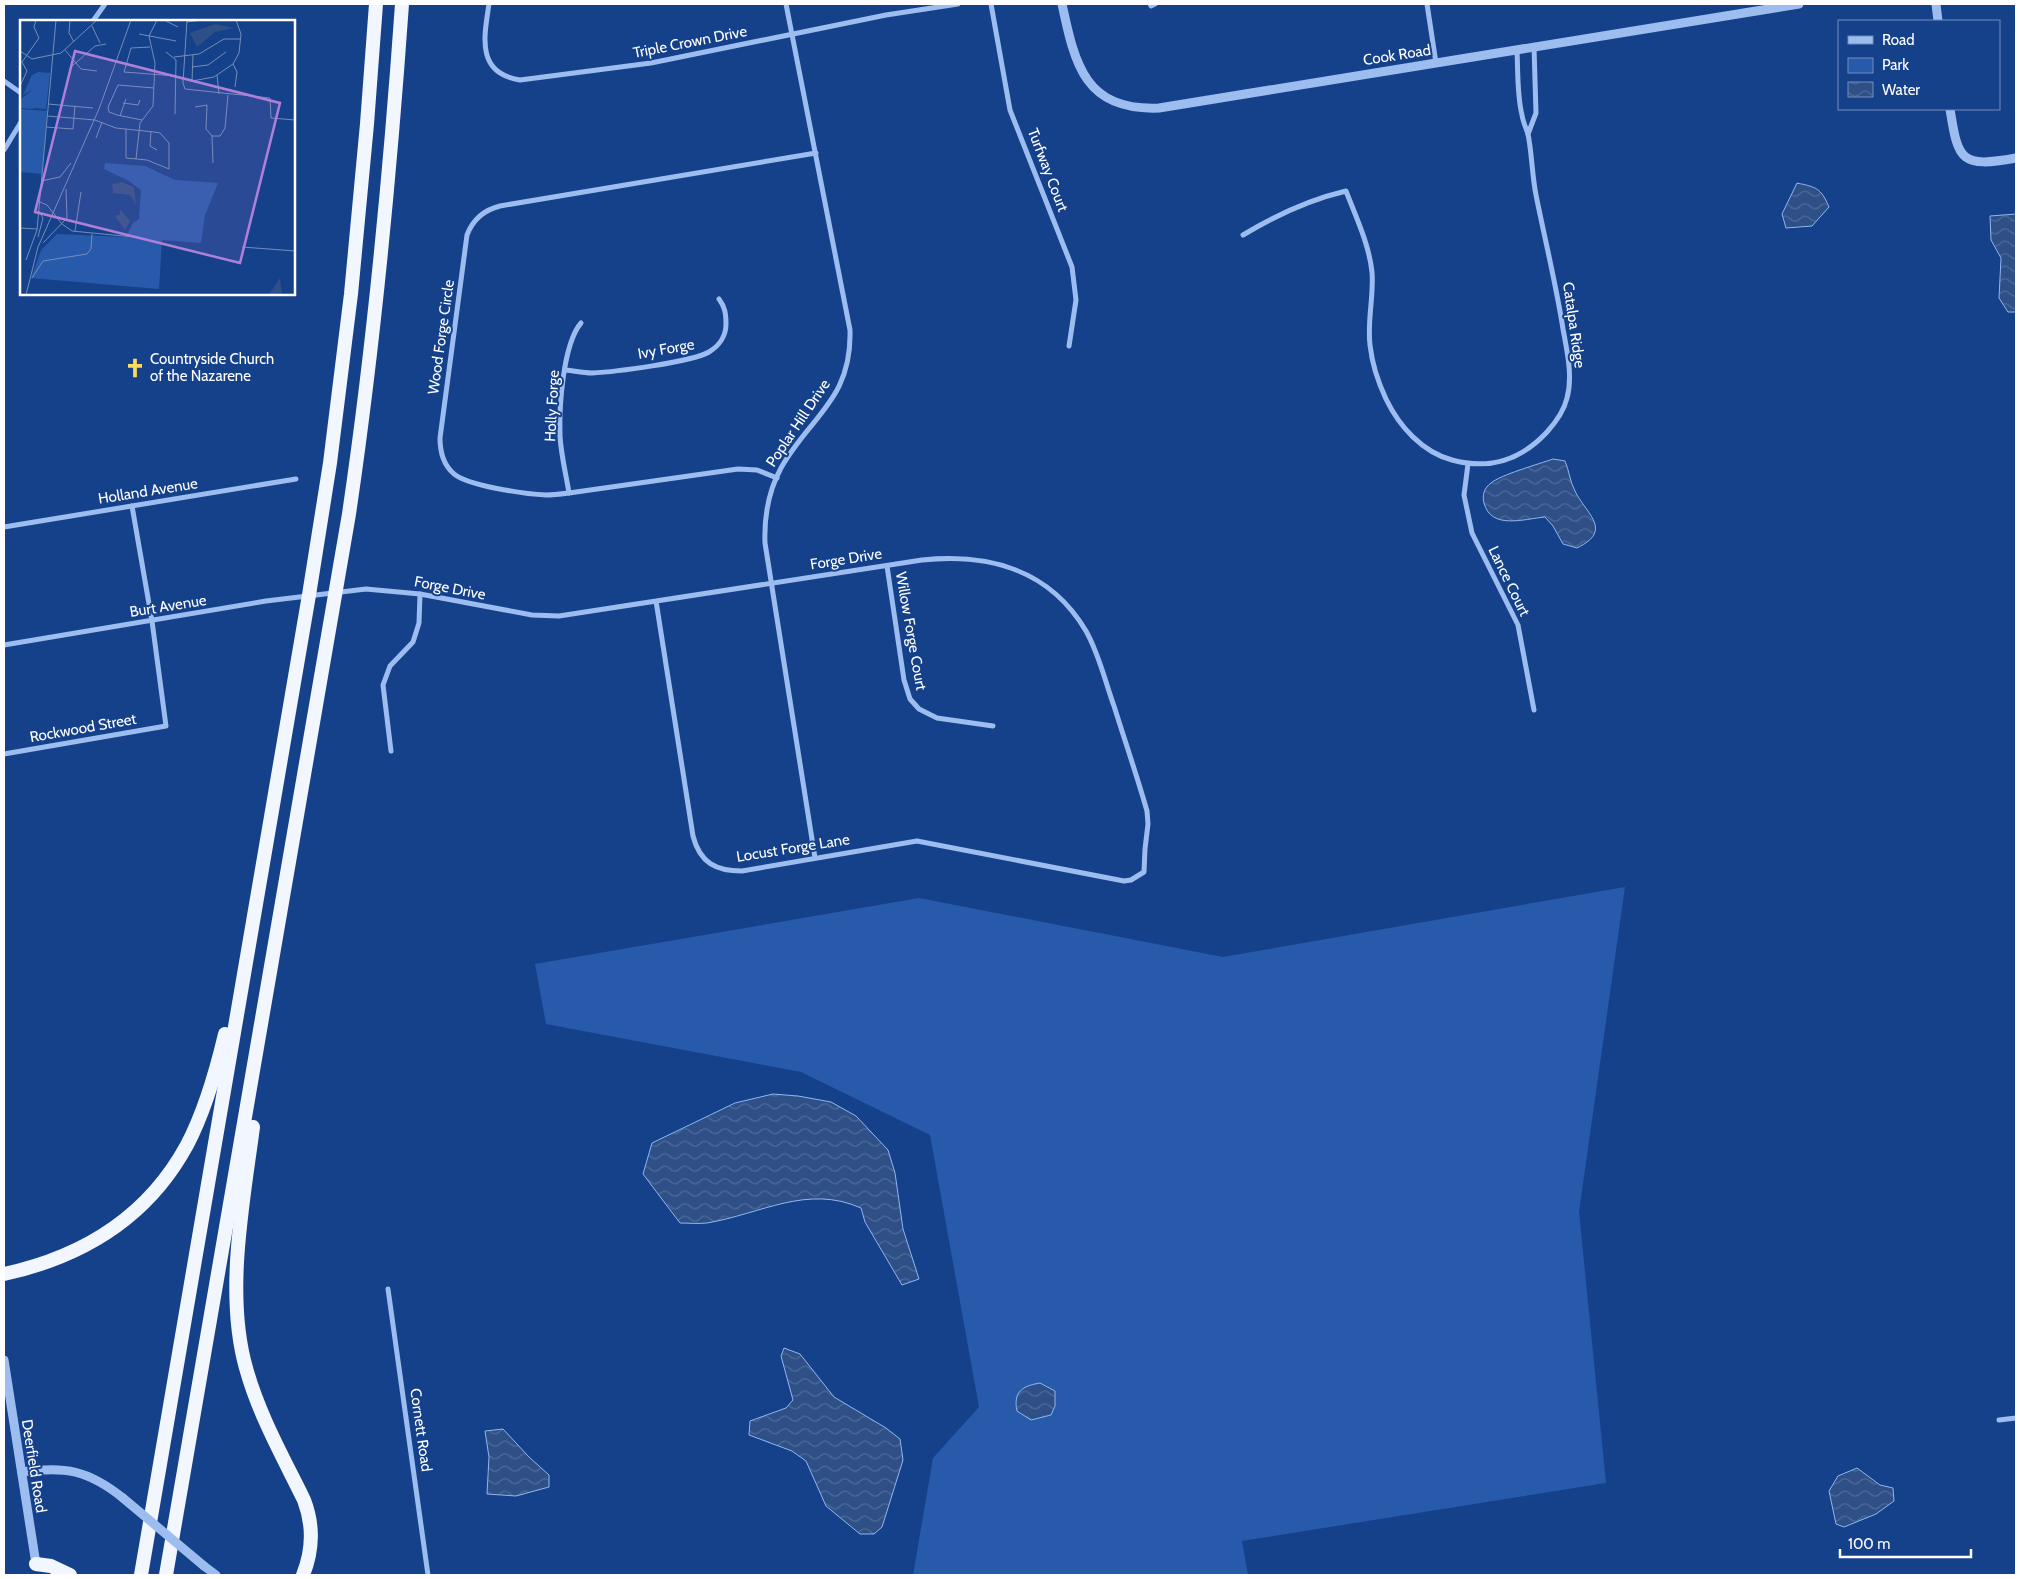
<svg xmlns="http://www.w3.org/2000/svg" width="2020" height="1579" font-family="Cabin,sans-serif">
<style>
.park{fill:#275aaa}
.water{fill:url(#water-waves);stroke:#8fb7f3}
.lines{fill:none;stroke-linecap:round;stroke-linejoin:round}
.minor{stroke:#9dbdf0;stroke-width:5}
.tertiary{stroke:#9dbdf0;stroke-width:9}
.trunk{stroke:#f2f6ff;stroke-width:14}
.tertiary-bridge{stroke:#9dbdf0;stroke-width:9}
.labels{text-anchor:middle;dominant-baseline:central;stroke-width:4;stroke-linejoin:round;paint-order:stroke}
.street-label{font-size:15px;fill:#fff;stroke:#15418b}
.poi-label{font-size:15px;fill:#fff;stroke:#15418b;text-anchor:start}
.inset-road{fill:none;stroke:#738db9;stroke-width:1}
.view{fill:#b080d9;fill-opacity:0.15;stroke:#b080d9;stroke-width:2.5}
.inset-edge{fill:none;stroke:#fff;stroke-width:2.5}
</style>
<defs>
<pattern id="water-waves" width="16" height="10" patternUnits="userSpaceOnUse" patternTransform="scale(1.25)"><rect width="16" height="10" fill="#2f5087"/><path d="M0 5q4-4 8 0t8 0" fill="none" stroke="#4e6a99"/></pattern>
</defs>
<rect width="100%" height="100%" fill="#15418b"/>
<path class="park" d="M1625 887 1579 1212 1606 1483 1242 1541 1248 1575H913L933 1458 979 1407 930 1135 801 1072 546 1024 535 964 919 898 1223 957Z"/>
<g class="water">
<path d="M1797 183C1816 187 1821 188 1829 207L1812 226 1786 228 1782 214Z"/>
<path d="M2016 214V312H2008L1999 298 2001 258 1991 240 1990 216Z"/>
<path d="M1553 459 1565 461C1569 470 1570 482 1575 491 1586 514 1614 530 1577 548L1563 544 1553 526 1545 517C1524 519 1491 530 1484 503 1482 495 1484 488 1491 483 1500 475 1539 464 1553 459Z"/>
<path d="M773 1094 798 1096 831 1102 856 1116 888 1150 895 1173 903 1229 919 1279 902 1285 865 1222 861 1208C807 1184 761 1214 707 1223 699 1224 689 1223 680 1223L643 1174 652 1143 735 1103Z"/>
<path d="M784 1348 800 1354 834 1397 886 1428 900 1439 903 1460 882 1527 874 1534H860L826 1506 806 1461 792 1451 749 1435 750 1421 786 1408 793 1400 781 1356Z"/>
<path d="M1040 1383 1055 1391V1406L1051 1415 1031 1420 1017 1411C1013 1392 1022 1386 1040 1383Z"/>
<path d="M503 1429 529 1457 549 1475V1487L516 1496 487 1494 489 1457 485 1431Z"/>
<path d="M1857 1468 1880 1485 1893 1488 1894 1501 1876 1514 1844 1527 1836 1524 1829 1491 1838 1476Z"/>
</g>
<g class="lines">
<g class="minor">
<path d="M489 4C484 37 476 73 520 80L651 63 886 15 958 4"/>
<path d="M786 4 850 330C852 400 810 416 781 468 768 492 764 516 765 543L815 858"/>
<path d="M991 4 1010 110 1072 267 1076 300 1069 346"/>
<path d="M1150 4 1151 6 1155 4"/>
<path d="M1427 4 1436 63"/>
<path d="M93 21 105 4"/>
<path d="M4 81 21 93"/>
<path d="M1528 134 1536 113 1534 47"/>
<path d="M4 150 21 122"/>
<path d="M1243 235C1276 215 1308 200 1346 191 1356 217 1369 244 1372 272 1374 296 1367 321 1370 345 1372 363 1378 382 1386 399 1399 426 1422 452 1452 460 1489 470 1521 460 1547 432 1556 422 1564 411 1567 398 1573 376 1567 351 1563 329 1556 284 1545 240 1536 195 1532 175 1532 154 1528 134 1526 128 1523 122 1522 115 1517 95 1518 71 1517 51"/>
<path d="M566 370C575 371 583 373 592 373 614 372 692 362 709 352 719 346 726 336 726 324 726 314 725 307 719 299"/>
<path d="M1468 464 1464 495 1472 533 1518 625 1534 710"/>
<path d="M777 478 757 470 738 469 569 493C561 494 553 495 546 495 526 494 466 486 453 473 443 464 440 451 440 438L467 235C473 219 484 210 500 206L816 153"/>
<path d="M569 493C566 474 561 455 560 436 559 407 563 344 581 323"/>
<path d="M4 527 296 479"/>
<path d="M887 566 904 680 910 699 919 709 937 718 993 726"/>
<path d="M4 645 266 601 366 589 420 594 532 615 559 616 922 560C989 553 1050 570 1086 631 1099 654 1105 681 1114 706 1125 741 1137 776 1147 811L1148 824 1145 849 1144 872 1131 880 1124 881 917 841 742 871C716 871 700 863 693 836L656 601"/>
<path d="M391 751 383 685 390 666 413 642 419 623 420 594"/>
<path d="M4 754 166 726 152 621 132 506"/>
<path d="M388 1289 428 1575"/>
<path d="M1999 1420 2016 1418"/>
</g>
<g class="tertiary">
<path d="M1062 4C1075 65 1085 111 1159 108L1799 4"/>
<path d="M1936 4 1938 21"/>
<path d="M1950 109C1958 161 1961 168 2016 158"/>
<path d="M4 1360 36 1564"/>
<path d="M22 1472C65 1466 88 1470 123 1498"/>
<path d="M204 1566 216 1575"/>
</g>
<g class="trunk">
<path d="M253 1127C243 1203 225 1294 246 1368 259 1415 283 1457 304 1500 314 1526 313 1550 303 1575"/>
<path d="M4 1274C82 1257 148 1217 187 1145 205 1111 216 1072 225 1034"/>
<path d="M36 1564 51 1566 70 1575"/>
<path d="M141 1575 309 595 330 463 351 294 367 124 376 4"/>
<path d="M166 1575 349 514C374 344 390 175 402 4"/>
</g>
<path class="tertiary-bridge" d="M123 1498 204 1566"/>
</g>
<defs>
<symbol id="church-bare" viewBox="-9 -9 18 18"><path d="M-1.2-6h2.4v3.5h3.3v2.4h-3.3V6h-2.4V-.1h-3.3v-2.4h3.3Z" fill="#ffd95c" stroke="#15418b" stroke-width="2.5" paint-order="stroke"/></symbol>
</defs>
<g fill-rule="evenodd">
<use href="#church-bare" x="121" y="354" width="28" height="28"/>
</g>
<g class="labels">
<g class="street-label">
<text transform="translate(690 42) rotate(-11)">Triple Crown Drive</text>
<text transform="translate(1397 55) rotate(-9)">Cook Road</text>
<text transform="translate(1048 170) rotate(69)">Turfway Court</text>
<text transform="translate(1574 325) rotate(82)">Catalpa Ridge</text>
<text transform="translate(441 337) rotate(-82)">Wood Forge Circle</text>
<text transform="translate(666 349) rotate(-10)">Ivy Forge</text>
<text transform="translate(552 406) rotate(-87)">Holly Forge</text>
<text transform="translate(798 423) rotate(-56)">Poplar Hill Drive</text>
<text transform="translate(148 491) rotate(-9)">Holland Avenue</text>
<text transform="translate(846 559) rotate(-9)">Forge Drive</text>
<text transform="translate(1509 581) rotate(64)">Lance Court</text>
<text transform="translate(450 588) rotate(11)">Forge Drive</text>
<text transform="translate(168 606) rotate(-9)">Burt Avenue</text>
<text transform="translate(911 631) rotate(80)">Willow Forge Court</text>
<text transform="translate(83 728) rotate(-10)">Rockwood Street</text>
<text transform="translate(793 848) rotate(-9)">Locust Forge Lane</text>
<text transform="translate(421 1430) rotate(82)">Cornett Road</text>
<text transform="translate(34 1466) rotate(81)">Deerfield Road</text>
</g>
<g class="poi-label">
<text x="150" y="359">Countryside Church<tspan x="150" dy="17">of the Nazarene</tspan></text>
</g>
</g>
<g transform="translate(20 20)">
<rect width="275" height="275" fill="#15418b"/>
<path d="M13 69V89L0 88V80Z" fill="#275aaa"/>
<path d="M18 52 30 53 26 89 13 88V69L3 75 12 55Z" fill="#275aaa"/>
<path d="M0 89 27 91 22 154 0 152ZM85 143 125 146 155 160 198 163 185 195 181 223 142 220 139 269 11 258 21 230 37 214 106 217 113 203 119 199 121 170 109 161 84 149Z" fill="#275aaa"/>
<path d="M195 4 214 8 195 12 177 27 170 13ZM102 162 114 167 116 185 110 175 93 173 92 164ZM100 189 110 201 105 210 95 196 100 194ZM260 258 262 275H247L250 273Z" fill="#2f5087"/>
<path class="inset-road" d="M50 0 49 13 54 22M144 0 158 7M167 0 163 63 165 69 250 78 251 98 275 100M167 2 182 0M72 6 80 23M119 14 156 21M130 27 111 28 104 52 156 56M45 30 61 49 77 51M0 31 12 39 41 33 77 0M146 32 156 40 155 94M173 35 172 61 194 57 213 44 219 33 221 14 216 0M154 37 179 34 204 19H221M2 42 19 18 14 7 16 0M213 44 217 52 215 67M172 47 188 45 206 32M49 54 51 47 75 26 86 24M197 55 199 74M0 66 7 51 2 42M103 83 118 85 120 80M28 84 73 88M175 87 187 85 186 109 192 116H200L205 108 208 75M27 96 75 100 96 108 134 112 140 113 149 123V149L127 140 106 138V109M100 96 106 79M122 100 97 95 89 92 88 87 98 65 134 68M26 107 53 109 55 86M131 111 130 126 137 130M192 116 193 143M76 118 82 102M116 139 120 103 133 86 135 43 129 16 137 0M21 161 40 157 51 143M20 182 27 185 42 204 52 211 114 217M0 208 17 209M55 211 61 172M18 217 23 198 19 191M23 223 47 198 46 169M222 227 275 231M6 240 17 210 36 0M12 258 23 241 67 234 71 229 72 214M6 275 18 227 79 89 111 0"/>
<path class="view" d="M55 31 260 83 220 243 15 192Z"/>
<rect width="275" height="275" class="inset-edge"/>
</g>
<rect width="2020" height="1579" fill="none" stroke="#ffffff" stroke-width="10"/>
<rect x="1838" y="20" width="162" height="90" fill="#15418b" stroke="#738db9"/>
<rect x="1848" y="36" width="25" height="8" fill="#9dbdf0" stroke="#738db9"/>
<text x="1882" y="45" font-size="15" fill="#ffffff">Road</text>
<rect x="1848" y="58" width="25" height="15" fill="#275aaa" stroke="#738db9"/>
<text x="1882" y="70" font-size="15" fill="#ffffff">Park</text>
<rect x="1848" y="82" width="25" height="15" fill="url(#water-waves)" stroke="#738db9"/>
<text x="1882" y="95" font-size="15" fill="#ffffff">Water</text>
<path d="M1840 1549v8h131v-8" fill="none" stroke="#ffffff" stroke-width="2.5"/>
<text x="1848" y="1549" font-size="15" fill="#ffffff" stroke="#15418b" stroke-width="4" paint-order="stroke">100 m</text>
</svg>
